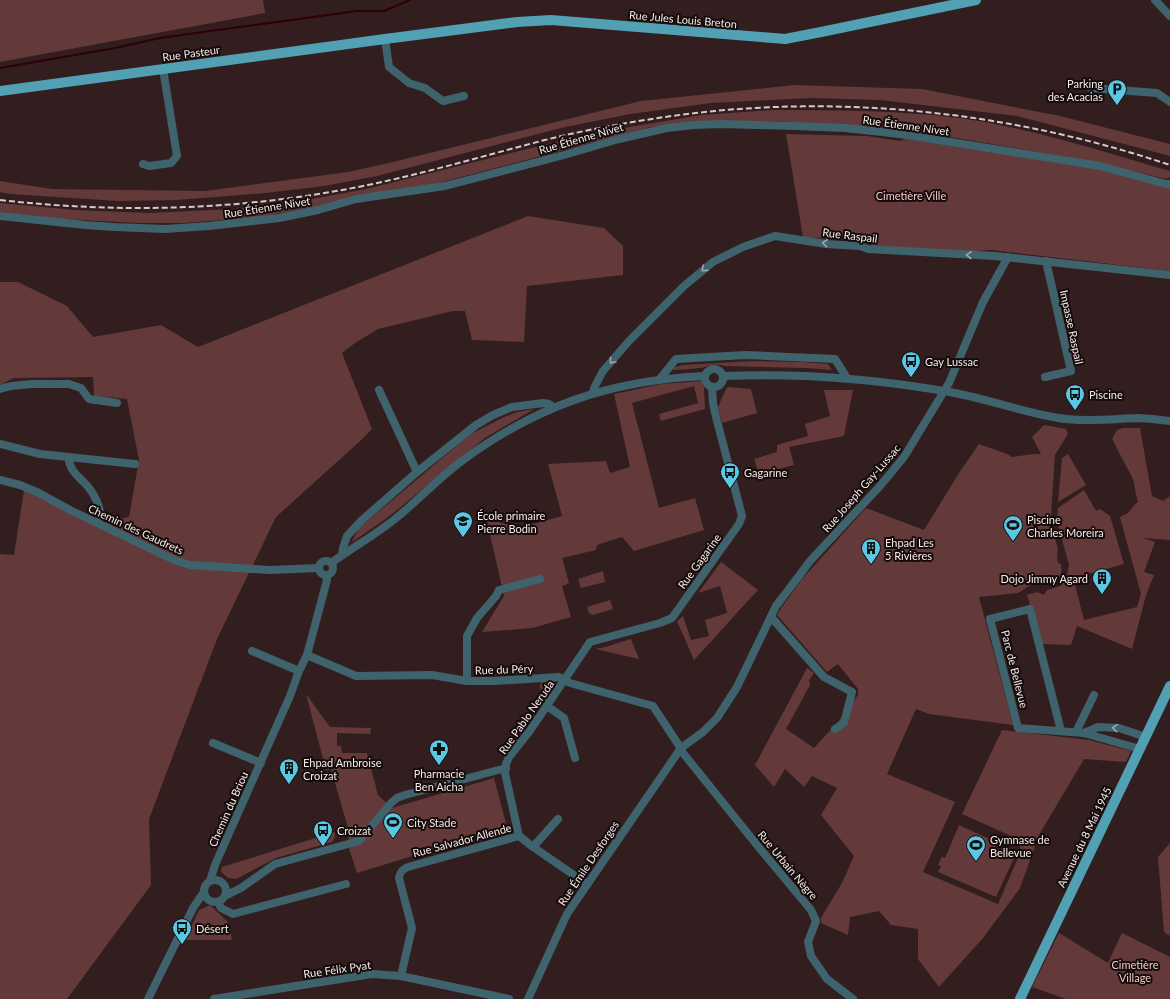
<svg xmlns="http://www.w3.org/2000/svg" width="1170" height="999" font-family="Lato,sans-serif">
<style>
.green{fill:#643939}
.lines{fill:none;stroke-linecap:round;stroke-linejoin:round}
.stream{stroke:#2f0005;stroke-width:2}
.minor{stroke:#3f636c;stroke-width:8}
.major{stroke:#51a0b4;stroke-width:10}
.rail{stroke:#d8c9c8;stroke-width:2;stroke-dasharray:6 3;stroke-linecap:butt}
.oneway{stroke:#9ca6aa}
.labels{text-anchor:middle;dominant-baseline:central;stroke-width:4;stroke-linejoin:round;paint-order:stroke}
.street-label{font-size:11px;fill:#f8eae9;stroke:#140b0b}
.poi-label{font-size:11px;fill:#f8eae9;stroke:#140b0b;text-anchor:start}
.park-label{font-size:11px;fill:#f4c7c6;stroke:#140b0b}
</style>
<rect width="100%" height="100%" fill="#321e1e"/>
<g class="green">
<path d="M0 0H263L265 13 0 62Z"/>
<path d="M795 85 922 89 1060 116 1170 144V156L1017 116 880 100 810 98 711 103 630 114 561 128 377 176 324 186 266 193 177 200 118 201 10 194 0 192V181L52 189 205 191 348 172 393 162 641 101Z"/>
<path d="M772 110C834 110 897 110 959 118 1031 128 1101 151 1170 171V177L1166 179 1096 162 904 129 776 121H708L651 127 427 186 260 217 184 223H138L59 219 0 212V203L75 210 149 213 233 209 312 199 366 189 588 134 701 115Z"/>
<path d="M786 134 867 136 900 141 905 139 1100 169 1170 187V271L991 250 960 252 872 247 871 242 803 237Z"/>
<path d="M528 216 604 228 623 246V275L527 286 524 342 472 340 465 311H453L378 329 355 343 342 353 372 429 359 442 276 517 217 639 149 819 151 885 67 999H0V554L14 555 24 490 96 524 129 517 139 460 127 399 94 396 93 377 14 378 0 385V282H18L67 306 93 337 161 325 198 347Z"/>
<path d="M753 361 802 362 828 364 832 370 806 368 724 366C712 362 710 367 699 368 690 369 681 370 672 370L675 367 683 365Z"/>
<path d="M701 381 704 388 705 409 661 421 659 414 698 403 694 386 632 403 659 508 695 498 704 530 634 551 622 537 597 545 596 550 562 558 569 583 562 586 571 617 532 628 482 632 504 596 487 521 492 520 519 528 562 516 548 464 606 461 610 473 630 467 614 394 662 384Z"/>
<path d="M727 387 751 389 757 413 722 423 718 407Z"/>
<path d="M824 390H853L844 436 789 447 794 465 759 474 754 459 777 452V445L808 436 805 424 830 416Z"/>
<path d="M534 409 485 438 391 515 351 543 359 528 471 434 504 417 517 412Z"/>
<path d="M1044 425 1066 429 1068 434 1055 455 1051 515V523L1058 549 1057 554 1058 563 1061 564C1064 580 1054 586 1040 579L1018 593 979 597 1013 725 929 714 916 709 887 774 955 802 923 872 998 904 1021 851 1018 839 962 814 1002 730 1089 740 1131 751 1126 762 1084 759 1039 835 1020 888 983 938 939 987 918 959V929L891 925 879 911 850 917 848 935 821 923V918L842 883 854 856 821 815 837 788 812 776 804 787 785 769 774 787 755 765 807 668 814 673 809 680 810 685 786 729 814 748 838 722 858 695V689L838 664 827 672 777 615 781 608 803 578 866 508 924 530 959 473 979 444 1007 454 1012 457 1033 454H1041L1032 437Z"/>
<path d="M1123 428H1140L1152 496 1163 501 1169 497 1170 495V540L1143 538 1155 542 1144 572 1154 575 1146 595 1132 649 1077 626 1071 645 1042 644 1027 595 1037 592 1044 595 1047 590 1060 586 1066 580 1069 565 1057 521 1058 508 1084 490 1096 511 1100 509 1110 516 1124 564 1066 580V583L1074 581 1084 620 1137 607 1141 594 1120 517 1128 513 1136 503H1138L1133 479 1112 439 1117 430Z"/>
<path d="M1068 454 1086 485 1058 502 1062 458Z"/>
<path d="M721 562 758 590C736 613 716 637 694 660L677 621 683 616 691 640 709 636 705 620 727 613 720 586 698 593Z"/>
<path d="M603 571 605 582 581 588 578 579Z"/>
<path d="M610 600 613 609 593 615 589 613 587 607Z"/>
<path d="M631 639 639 659 595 649 605 647Z"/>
<path d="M541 682H551L553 684 554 688 542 706 540 686Z"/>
<path d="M306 694 330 727 371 728 370 734 337 733V746H341L342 753H367L378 795 392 808 494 778 507 827 357 873 349 848 348 828 331 769 326 770Z"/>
<path d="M959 825 996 842 995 847 1015 856 996 897 938 872 941 866 938 865 942 857 945 858Z"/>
<path d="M335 832V837L332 842 276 858 236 879 228 878 221 872 222 867Z"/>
<path d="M1170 843V936L1164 932 1158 857Z"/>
<path d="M210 905 228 922 232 940H185L199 910Z"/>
<path d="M1059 933 1108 963 1122 933 1170 957V999H1066L1032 987Z"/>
</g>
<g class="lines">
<path class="stream" d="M0 68 115 48 160 38 357 11H384L410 0"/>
<g class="minor">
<path d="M1155 0 1170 16"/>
<path d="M385 39 389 67 409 83 425 88 443 101 464 96"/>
<path d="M1091 88 1157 93 1170 102"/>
<path d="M143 164 149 166 171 163 177 156 163 69"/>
<path d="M0 216 85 225 114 227 165 229 209 226 279 218 318 210 356 199 445 186 564 155 619 139 667 128 694 125 722 124 796 126 845 128 900 134 1100 166 1166 184H1170"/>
<circle cx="714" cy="378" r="9"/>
<path d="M723 376C801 373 879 379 955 393 990 400 1023 412 1058 418 1084 422 1110 419 1137 418 1148 418 1159 420 1170 421"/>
<path d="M1045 377 1071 371 1046 261"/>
<path d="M659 380 676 359 745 355 835 359 847 378"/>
<path d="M0 389 11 386 32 384H69L81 388 89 399 117 403"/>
<path d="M379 390 417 472"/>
<path d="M593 393 594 388 603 371 629 341 684 286 713 262 743 247 775 236 826 244 860 246 868 249 995 256 1170 275"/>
<path d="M0 444 40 454 135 464"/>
<path d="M69 457C68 471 81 478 89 488 94 494 100 506 100 514 100 517 99 521 98 523"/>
<path d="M0 480 20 485 37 492 72 511 174 560 190 565 270 570 319 568"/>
<path d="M342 555 343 548 347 536 361 521 417 472 476 425 493 415 512 407 543 403 549 404 553 407"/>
<circle cx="326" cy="568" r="7"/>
<path d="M331 563C352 548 375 535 395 519 417 501 437 480 459 463 535 406 611 380 705 376"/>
<path d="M771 617 824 677 852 692 844 723 835 729"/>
<path d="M252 651 299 671"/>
<path d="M307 655 356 676 432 675 467 681H494L559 677 570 683 653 706 678 744 683 753 757 845 811 910 816 921 808 942 811 956 827 979 853 999"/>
<path d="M467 681V636L477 618 496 596 499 590 540 579"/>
<path d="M547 706 564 718 575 758"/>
<path d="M1061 731 1030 609 990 619 1018 728 1084 733 1140 749"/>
<path d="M1076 732 1094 695"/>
<path d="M1084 733 1098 727 1119 728 1146 737"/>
<path d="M213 743 261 763"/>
<path d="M519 836 505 773 506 764 509 757 529 732 590 642 660 623 672 618 739 524 742 516 716 417 713 403 712 387"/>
<path d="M519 836 533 847 587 884"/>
<path d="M533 847 558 819"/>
<circle cx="215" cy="891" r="11"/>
<path d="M210 881 215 865 290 696 299 671 307 655 327 580 326 576"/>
<path d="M225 896 241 888 275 864 359 841 391 803 397 798 405 795 502 769H506"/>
<path d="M218 902 221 908 233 914 346 884"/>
<path d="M401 976 412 928 399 878C400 872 402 869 408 867L519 836"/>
<path d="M148 999 193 908 204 892"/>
<path d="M214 999 372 974 401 976 509 999"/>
<path d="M528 999 567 914 681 748 703 732 717 718 726 704 737 687 776 606 799 576 810 561 880 486 904 457 949 383 983 302 1008 257"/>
</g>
<g class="major">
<path d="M0 91 385 39 517 22 551 20 785 39 821 32 976 0"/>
<path d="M1020 999 1170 686"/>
</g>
<path class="rail" d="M0 200C123 214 246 210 368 185 426 173 483 156 541 141 580 131 619 124 658 118 829 92 1006 110 1170 165"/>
</g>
<defs><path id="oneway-chevron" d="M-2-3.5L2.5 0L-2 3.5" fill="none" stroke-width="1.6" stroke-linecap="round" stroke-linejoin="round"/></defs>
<g class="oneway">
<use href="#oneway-chevron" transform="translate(825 243) rotate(-173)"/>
<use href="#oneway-chevron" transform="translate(969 255) rotate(-177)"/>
<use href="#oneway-chevron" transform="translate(704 269) rotate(140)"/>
<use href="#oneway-chevron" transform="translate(612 361) rotate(131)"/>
<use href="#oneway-chevron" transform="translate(1115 728) rotate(-175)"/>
</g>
<defs>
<symbol id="parking-pin" viewBox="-11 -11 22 30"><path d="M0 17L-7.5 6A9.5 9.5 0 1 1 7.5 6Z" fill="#58c8e4" stroke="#140b0b"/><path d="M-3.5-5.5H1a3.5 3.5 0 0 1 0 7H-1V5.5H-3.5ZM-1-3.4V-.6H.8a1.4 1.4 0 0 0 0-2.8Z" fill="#111"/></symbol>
<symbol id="bus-pin" viewBox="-11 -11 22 30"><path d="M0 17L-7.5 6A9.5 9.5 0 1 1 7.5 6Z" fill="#58c8e4" stroke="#140b0b"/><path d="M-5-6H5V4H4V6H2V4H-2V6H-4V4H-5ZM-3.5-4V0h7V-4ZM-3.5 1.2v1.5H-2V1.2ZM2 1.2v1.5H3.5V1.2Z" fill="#111"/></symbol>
<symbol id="school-pin" viewBox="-11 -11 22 30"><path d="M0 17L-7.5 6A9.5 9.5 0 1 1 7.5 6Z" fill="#58c8e4" stroke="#140b0b"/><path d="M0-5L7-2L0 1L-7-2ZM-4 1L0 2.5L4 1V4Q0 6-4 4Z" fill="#111"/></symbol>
<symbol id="stadium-pin" viewBox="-11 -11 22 30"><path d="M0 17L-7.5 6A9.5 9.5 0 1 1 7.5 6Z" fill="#58c8e4" stroke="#140b0b"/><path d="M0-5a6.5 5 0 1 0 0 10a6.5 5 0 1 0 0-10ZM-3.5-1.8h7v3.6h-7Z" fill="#111"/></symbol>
<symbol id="building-pin" viewBox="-11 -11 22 30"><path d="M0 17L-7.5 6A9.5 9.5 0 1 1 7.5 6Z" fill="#58c8e4" stroke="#140b0b"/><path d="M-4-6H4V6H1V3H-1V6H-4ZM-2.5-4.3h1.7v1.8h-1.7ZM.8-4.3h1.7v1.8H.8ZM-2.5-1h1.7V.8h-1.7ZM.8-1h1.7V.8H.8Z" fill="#111"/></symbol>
<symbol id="pharmacy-pin" viewBox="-11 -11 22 30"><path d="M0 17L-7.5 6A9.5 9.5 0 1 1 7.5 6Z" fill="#58c8e4" stroke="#140b0b"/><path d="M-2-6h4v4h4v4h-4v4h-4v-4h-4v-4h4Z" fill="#111"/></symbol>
</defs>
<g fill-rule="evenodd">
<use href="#parking-pin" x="1106" y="78" width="22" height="30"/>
<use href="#bus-pin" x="900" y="350" width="22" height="30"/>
<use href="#bus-pin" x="1064" y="383" width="22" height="30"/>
<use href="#bus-pin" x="719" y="461" width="22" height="30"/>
<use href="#school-pin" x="452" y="510" width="22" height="30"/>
<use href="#stadium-pin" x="1002" y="514" width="22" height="30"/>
<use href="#building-pin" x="860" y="537" width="22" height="30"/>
<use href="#building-pin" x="1091" y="567" width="22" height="30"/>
<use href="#pharmacy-pin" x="428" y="738" width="22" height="30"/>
<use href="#building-pin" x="278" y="757" width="22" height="30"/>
<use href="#stadium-pin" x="382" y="811" width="22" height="30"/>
<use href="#bus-pin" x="312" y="819" width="22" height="30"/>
<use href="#stadium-pin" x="965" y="834" width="22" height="30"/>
<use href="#bus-pin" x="171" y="917" width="22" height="30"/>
</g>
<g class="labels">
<g class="street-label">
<text transform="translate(683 19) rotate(5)">Rue Jules Louis Breton</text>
<text transform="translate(191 53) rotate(-8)">Rue Pasteur</text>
<text transform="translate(906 125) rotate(8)">Rue Étienne Nivet</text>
<text transform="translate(581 138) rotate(-16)">Rue Étienne Nivet</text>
<text transform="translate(267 207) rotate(-9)">Rue Étienne Nivet</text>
<text transform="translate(850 235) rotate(7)">Rue Raspail</text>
<text transform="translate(1072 327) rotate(78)">Impasse Raspail</text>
<text transform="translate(861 488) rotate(-49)">Rue Joseph Gay-Lussac</text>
<text transform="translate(136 529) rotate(25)">Chemin des Gaudrets</text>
<text transform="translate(699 561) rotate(-54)">Rue Gagarine</text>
<text transform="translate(504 669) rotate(-2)">Rue du Péry</text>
<text transform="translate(1015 669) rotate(76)">Parc de Bellevue</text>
<text transform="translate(526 717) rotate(-55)">Rue Pablo Neruda</text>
<text transform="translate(228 809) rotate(-66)">Chemin du Briou</text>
<text transform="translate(1084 837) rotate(-64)">Avenue du 8 Mai 1945</text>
<text transform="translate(462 840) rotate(-15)">Rue Salvador Allende</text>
<text transform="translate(588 863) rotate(-56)">Rue Émile Desforges</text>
<text transform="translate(788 865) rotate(50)">Rue Urbain Nègre</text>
<text transform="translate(337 969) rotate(-8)">Rue Félix Pyat</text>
</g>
<g class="poi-label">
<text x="1103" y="83" text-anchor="end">Parking<tspan x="1103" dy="13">des Acacias</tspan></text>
<text x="925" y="361">Gay Lussac</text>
<text x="1089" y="394">Piscine</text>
<text x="744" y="472">Gagarine</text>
<text x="477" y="515">École primaire<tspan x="477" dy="13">Pierre Bodin</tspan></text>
<text x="1027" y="519">Piscine<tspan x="1027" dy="13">Charles Moreira</tspan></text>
<text x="885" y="542">Ehpad Les<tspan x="885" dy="13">5 Rivières</tspan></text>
<text x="1088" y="578" text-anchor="end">Dojo Jimmy Agard</text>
<text x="303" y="762">Ehpad Ambroise<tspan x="303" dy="13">Croizat</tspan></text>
<text x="439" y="773" text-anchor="middle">Pharmacie<tspan x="439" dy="13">Ben Aicha</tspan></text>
<text x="407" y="822">City Stade</text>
<text x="337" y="830">Croizat</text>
<text x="990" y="839">Gymnase de<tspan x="990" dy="13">Bellevue</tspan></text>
<text x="196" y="928">Désert</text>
</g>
<g class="park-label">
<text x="911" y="195">Cimetière Ville</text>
<text x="1135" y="964">Cimetière<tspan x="1135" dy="13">Village</tspan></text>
</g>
</g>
</svg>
